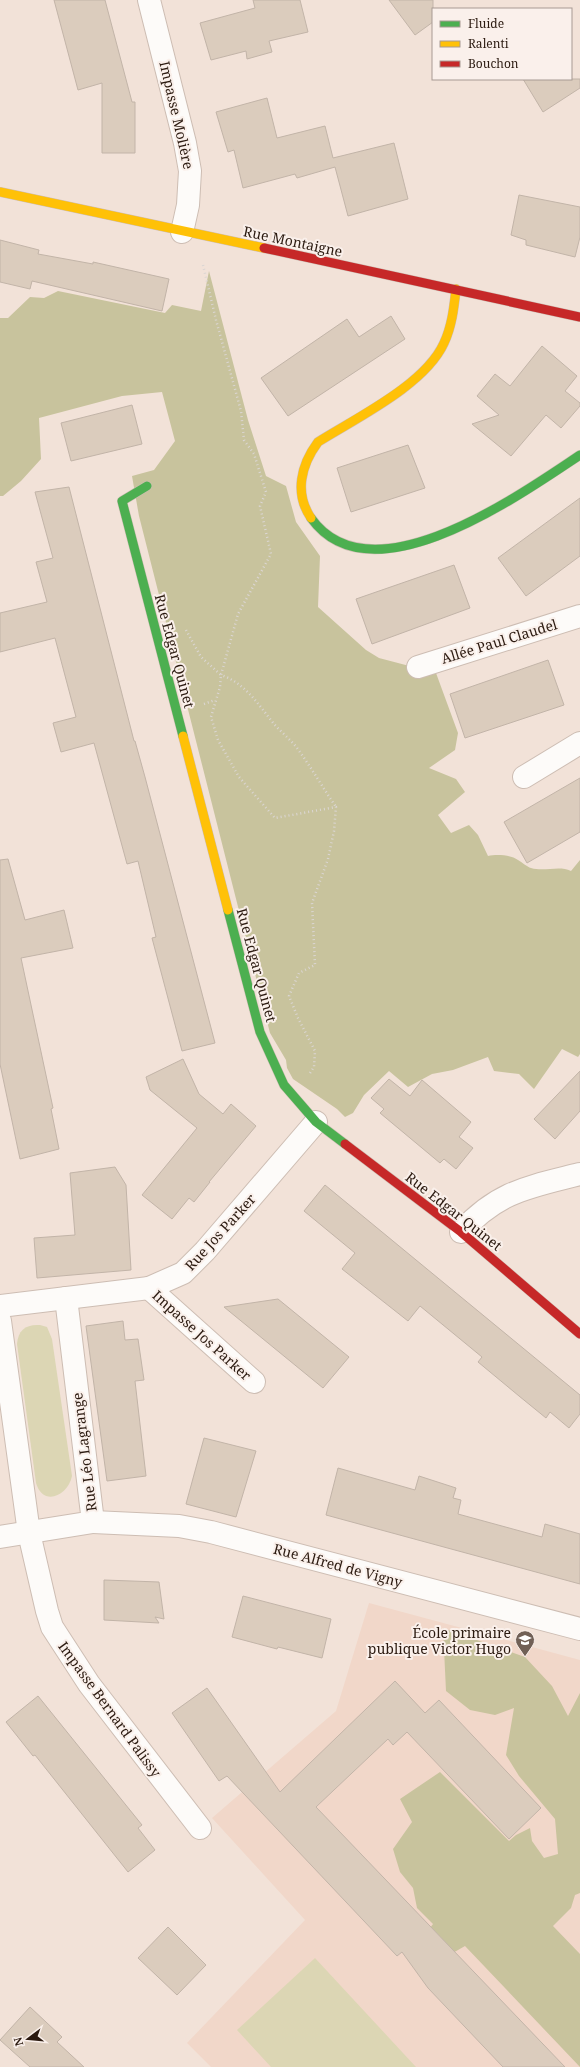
<svg xmlns="http://www.w3.org/2000/svg" width="580" height="2067" font-family="'Noto Serif',serif">
<style>
.built{fill:#f1d7c9}
.green{fill:#dcd6b4}
.forest{fill:#c8c39d}
.building{fill:#dbccbd;stroke:#c2b4a8}
.lines{fill:none;stroke-linecap:round;stroke-linejoin:round}
.street-casing{stroke:#cdbdb3;stroke-width:24}
.fast-casing{stroke:#cdbdb3;stroke-width:10}
.slow-casing{stroke:#cdbdb3;stroke-width:10}
.jam-casing{stroke:#cdbdb3;stroke-width:10}
.path{stroke:#dbd6d3;stroke-width:2.5;stroke-dasharray:1 3;stroke-linecap:butt}
.street{stroke:#fdfbf9;stroke-width:22}
.fast{stroke:#4caf50;stroke-width:9}
.slow{stroke:#ffc107;stroke-width:9}
.jam{stroke:#c62828;stroke-width:9}
.labels{text-anchor:middle;dominant-baseline:central;stroke-width:4;stroke-linejoin:round;paint-order:stroke}
.street-label{font-size:14px;fill:#2b1a10;stroke:#faf0eb}
.poi-label{font-size:14px;fill:#2b1a10;stroke:#faf0eb;text-anchor:end}
</style>
<rect width="100%" height="100%" fill="#f2e2d8"/>
<path class="built" d="M369 1603 580 1660V2067H211L187 2043 305 1920 212 1818 336 1711Z"/>
<g class="green">
<path d="M40 1325 47 1327 52 1339 72 1476C68 1496 43 1507 36 1483L17 1344C18 1330 26 1324 40 1325Z"/>
<path d="M315 1958 416 2067H271L237 2030Z"/>
</g>
<g class="forest">
<path d="M209 271 248 420 266 476 286 486 296 522 320 556 318 607 366 650 379 658 436 673 458 733 455 750 429 768 456 779 465 792 438 815 451 833 469 825 478 835 488 856C497 854 511 855 518 860 522 862 527 867 531 868 545 872 559 865 571 871L580 860V1054L578 1057 562 1049 534 1089 519 1074 494 1071 488 1057 453 1070 432 1074 408 1087 389 1071 364 1095 353 1113 345 1117 337 1109 293 1079 287 1068 286 1060 270 1033 139 516 132 476 154 470 175 441 162 392 122 396 39 418 41 459 21 481 3 496H0V318H8L30 297 44 298 58 291 165 313 172 305 201 311Z"/>
<path d="M443 1628 525 1657 552 1686 568 1716 580 1693V1893L575 1895 571 1908 553 1926 580 1954V2067L465 1946 444 1958 419 1943 433 1924 417 1908 413 1888 400 1872 393 1849 412 1822 400 1799 440 1772 509 1841 516 1835 530 1828 532 1841 544 1858 558 1854 555 1819 519 1776 506 1755 514 1708 495 1715 470 1710 446 1691Z"/>
</g>
<g class="building">
<path d="M54 0H105L132 102H135V153H102V83L78 90Z"/>
<path d="M253 0H300L308 32 269 41 272 52 247 59 246 51 211 60 200 23 255 8Z"/>
<path d="M389 0H433V22L415 35Z"/>
<path d="M523 79H580V88L543 112Z"/>
<path d="M267 98 277 138 325 126 333 158 394 143 408 199 348 216 335 167 297 178 295 174 243 188 234 150 228 152 216 112Z"/>
<path d="M519 195 580 207V237L575 257 526 245V240L511 235Z"/>
<path d="M0 240 39 250 38 254 93 264V262L169 279 162 311 32 281 30 289 0 282Z"/>
<path d="M391 316 405 339 288 416 261 378 347 319 359 337Z"/>
<path d="M542 346 577 376 565 391 580 403V406L561 428 546 415 511 456 472 424 499 415 477 396 495 374 510 386Z"/>
<path d="M132 405 142 444 71 461 61 423Z"/>
<path d="M408 445 425 488 351 512 337 468Z"/>
<path d="M69 487 134 741H135L145 777 215 1043 182 1051 152 938 156 937 138 861 127 864 94 743 61 752 53 723 76 717 55 638 0 652V613L47 602 36 562 53 558 35 492Z"/>
<path d="M580 498V556L526 596 498 558Z"/>
<path d="M454 565 470 608 372 644 356 599Z"/>
<path d="M548 660 564 705 465 738 450 694Z"/>
<path d="M580 778V832L527 863 504 822Z"/>
<path d="M8 859 25 920 64 910 73 948 21 958 53 1108 51 1109 59 1149 20 1159 0 1064V860Z"/>
<path d="M183 1059 199 1094 223 1114 231 1104 256 1126 209 1182H210L194 1202 189 1198 172 1219 142 1195 197 1128 150 1090 146 1077Z"/>
<path d="M580 1071V1111L555 1139 534 1119Z"/>
<path d="M389 1079 410 1096 422 1080 471 1122 459 1137 473 1148 456 1169 444 1159 440 1163 380 1113 384 1109 371 1098Z"/>
<path d="M115 1167 126 1185 131 1270 37 1278 34 1238 75 1235 70 1173Z"/>
<path d="M325 1185 580 1395V1414L569 1428 550 1412 546 1418 519 1396 478 1362 482 1357 420 1306 408 1321 342 1269 355 1253 304 1211Z"/>
<path d="M278 1299 349 1357 323 1388 224 1307Z"/>
<path d="M123 1321 125 1340 138 1339 144 1380 135 1381 146 1476 107 1481 86 1326Z"/>
<path d="M204 1438 256 1451 236 1517 186 1504Z"/>
<path d="M338 1468 415 1490 419 1476 456 1488 453 1498 461 1500 458 1514 542 1537 545 1524 580 1534V1584L326 1515Z"/>
<path d="M104 1580 159 1582 164 1619 155 1617 159 1623 104 1620Z"/>
<path d="M243 1596 331 1619 322 1658 278 1647 277 1649 232 1637Z"/>
<path d="M395 1681 425 1713 439 1700 541 1808 509 1839 407 1732 393 1745 388 1739 316 1807 565 2067H503L428 1988 402 1952 397 1956 227 1776 219 1781 172 1713 207 1688 280 1792Z"/>
<path d="M38 1696 142 1825 138 1828 155 1850 128 1872 35 1755 33 1756 6 1722Z"/>
<path d="M168 1927 206 1965 177 1995 138 1958Z"/>
<path d="M30 2007 62 2037 57 2042 84 2067H30L0 2040Z"/>
</g>
<g class="lines">
<defs>
<g id="street">
<path d="M149 0 185 143 190 171 188 205 182 232"/>
<path d="M418 667 580 616"/>
<path d="M524 777 580 743"/>
<path d="M461 1232C498 1191 529 1187 580 1174"/>
<path d="M149 1288 254 1382"/>
<path d="M0 1306 149 1288 183 1273 205 1251 316 1122"/>
<path d="M0 1321 29 1533 47 1611 52 1627 89 1684 200 1828"/>
<path d="M93 1522 179 1526 211 1532 580 1629"/>
<path d="M0 1537 93 1522 66 1298"/>
</g>
<g id="fast">
<path d="M147 486 122 501 183 736"/>
<path d="M311 518C371 602 521 494 580 455"/>
<path d="M228 910 260 1032 284 1085 316 1122 345 1144"/>
</g>
<g id="slow">
<path d="M0 192 264 248"/>
<path d="M311 518C294 493 301 465 318 442 356 418 425 385 444 343 452 326 454 307 456 289"/>
<path d="M183 736 228 910"/>
</g>
<g id="jam">
<path d="M264 248 580 317"/>
<path d="M345 1144 461 1232 580 1334"/>
</g>
</defs>
<use href="#street" class="street-casing"/>
<use href="#fast" class="fast-casing"/>
<use href="#slow" class="slow-casing"/>
<use href="#jam" class="jam-casing"/>
<g class="path">
<path d="M203 265 216 320 241 411 244 440 254 454 266 492 260 506 271 554 238 614 221 675C245 683 258 704 274 724 281 732 290 739 297 748 311 767 323 788 336 807"/>
<path d="M186 630 201 657 221 675 220 687 211 717 218 740 239 777 275 818 336 807 334 831 328 859 312 903 315 965 299 973 289 996 298 1018 315 1051 314 1067 310 1073"/>
<path d="M204 704 215 700"/>
</g>
<use href="#street" class="street"/>
<use href="#fast" class="fast"/>
<use href="#slow" class="slow"/>
<use href="#jam" class="jam"/>
</g>
<defs>
<symbol id="school-pin" viewBox="-11 -11 22 30"><path d="M0 17L-7.5 6A9.5 9.5 0 1 1 7.5 6Z" fill="#716056" stroke="#faf0eb"/><path d="M0-5L7-2L0 1L-7-2ZM-4 1L0 2.5L4 1V4Q0 6-4 4Z" fill="#fff"/></symbol>
</defs>
<g fill-rule="evenodd">
<use href="#school-pin" x="514" y="1629" width="22" height="30"/>
</g>
<g class="labels">
<g class="street-label">
<text transform="translate(177 115) rotate(77)">Impasse Molière</text>
<text transform="translate(293 241) rotate(12)">Rue Montaigne</text>
<text transform="translate(499 641) rotate(-17)">Allée Paul Claudel</text>
<text transform="translate(175 651) rotate(75)">Rue Edgar Quinet</text>
<text transform="translate(257 965) rotate(75)">Rue Edgar Quinet</text>
<text transform="translate(454 1211) rotate(38)">Rue Edgar Quinet</text>
<text transform="translate(220 1232) rotate(-48)">Rue Jos Parker</text>
<text transform="translate(202 1335) rotate(42)">Impasse Jos Parker</text>
<text transform="translate(84 1452) rotate(-97)">Rue Léo Lagrange</text>
<text transform="translate(338 1565) rotate(15)">Rue Alfred de Vigny</text>
<text transform="translate(110 1709) rotate(54)">Impasse Bernard Palissy</text>
</g>
<g class="poi-label">
<text x="511" y="1632">École primaire<tspan x="511" dy="16">publique Victor Hugo</tspan></text>
</g>
</g>
<rect x="432" y="8" width="140" height="72" fill="#faf0eb" stroke="#a79a93"/>
<rect x="440" y="21" width="20" height="6" fill="#4caf50" stroke="#a79a93"/>
<text x="468" y="28" font-size="12" fill="#2b1a10">Fluide</text>
<rect x="440" y="41" width="20" height="6" fill="#ffc107" stroke="#a79a93"/>
<text x="468" y="48" font-size="12" fill="#2b1a10">Ralenti</text>
<rect x="440" y="61" width="20" height="6" fill="#c62828" stroke="#a79a93"/>
<text x="468" y="68" font-size="12" fill="#2b1a10">Bouchon</text>
<g transform="translate(28 2039) rotate(254)" stroke="#faf0eb" stroke-width="3" paint-order="stroke">
<path d="M0-3L7 15L0 10L-7 15Z" fill="#2b1a10"/>
<text y="-6" font-size="11" font-weight="bold" text-anchor="middle" fill="#2b1a10">N</text>
</g>
</svg>
